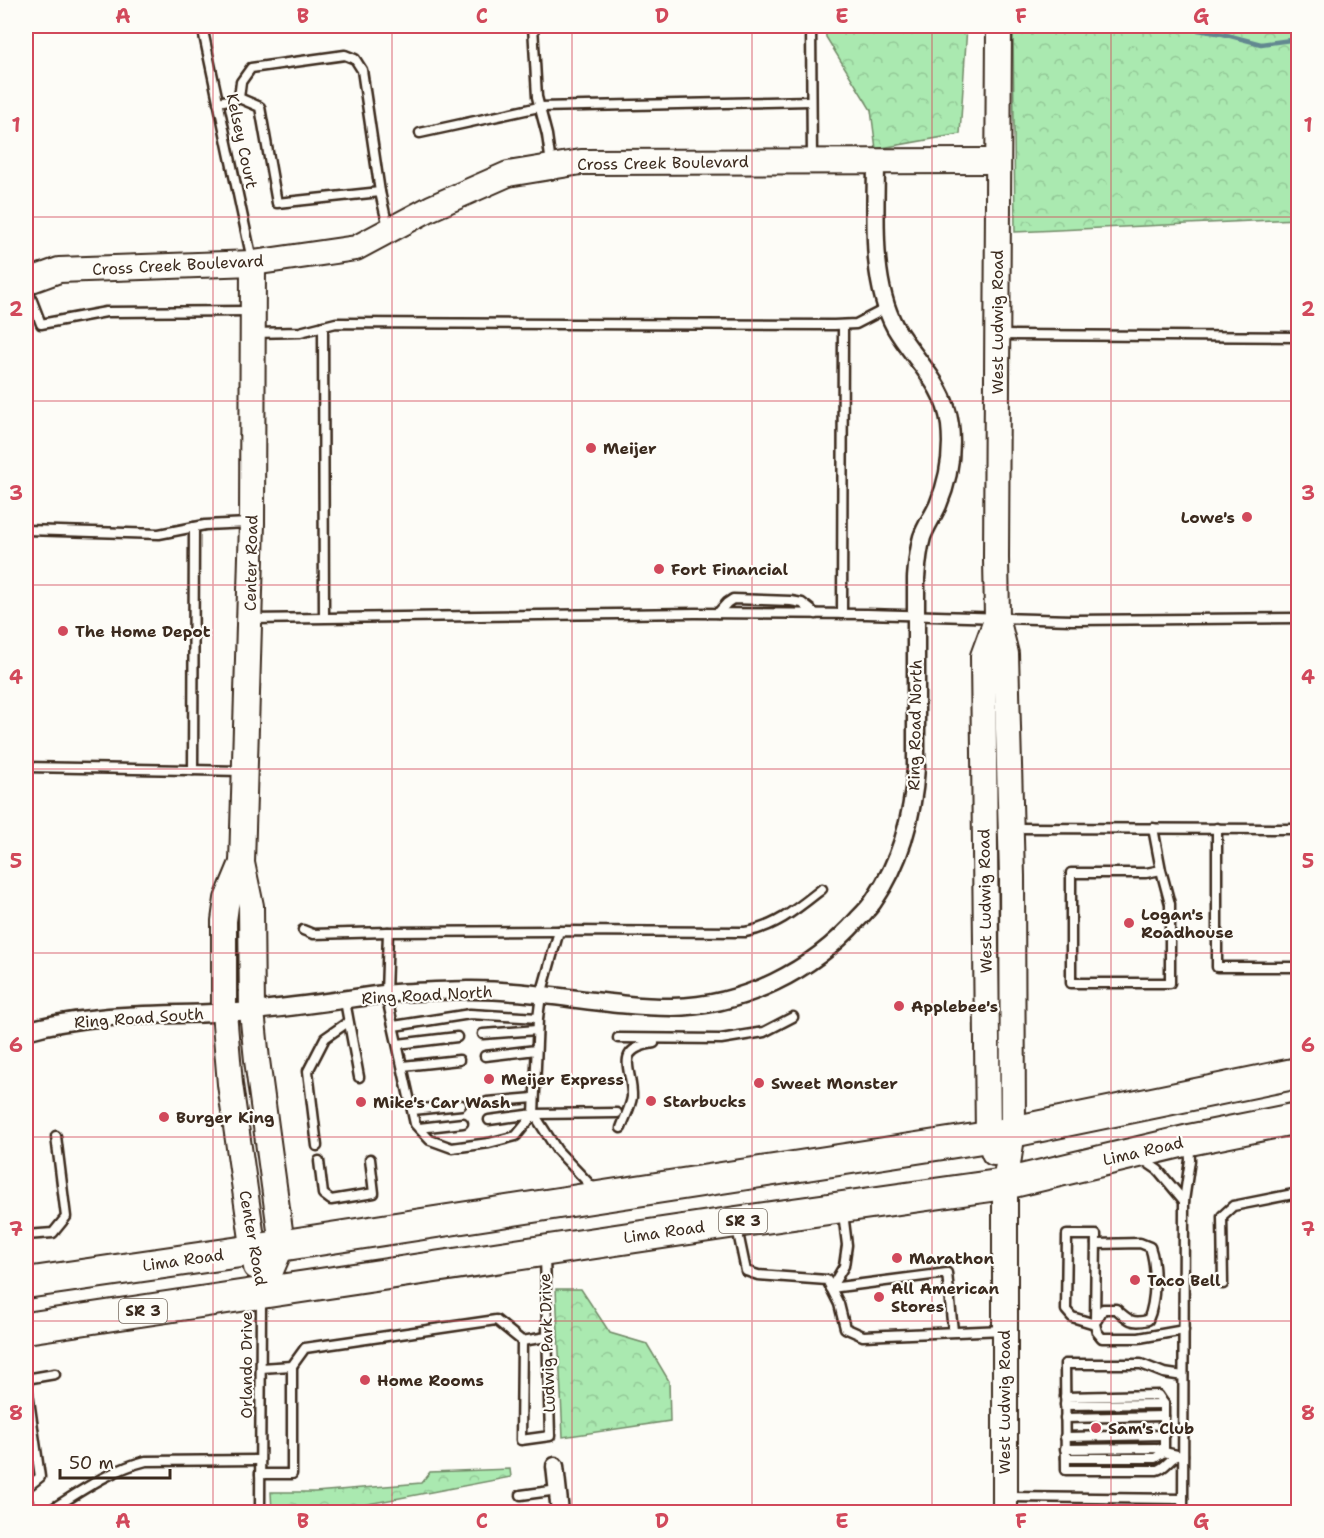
<svg xmlns="http://www.w3.org/2000/svg" width="1324" height="1538" font-family="'Shantell Sans',sans-serif">
<style>
.forest{fill:url(#forest-crowns);stroke:#728a67;stroke-width:1.5}
.lines{fill:none;stroke-linecap:round;stroke-linejoin:round}
.stream{stroke:#628890;stroke-width:4.5}
.lane-casing{stroke:#3b2a1e;stroke-width:13}
.street-casing{stroke:#3b2a1e;stroke-width:21}
.secondary-casing{stroke:#3b2a1e;stroke-width:28}
.highway-casing{stroke:#3b2a1e;stroke-width:34}
.lane{stroke:#fdfcf7;stroke-width:8}
.street{stroke:#fdfcf7;stroke-width:16}
.secondary{stroke:#fdfcf7;stroke-width:24}
.highway{stroke:#fdfcf7;stroke-width:30}
.grid{fill:none;stroke:#d1495b;stroke-width:1.5;stroke-opacity:0.55}
.poi-dot{fill:#d1495b;stroke:#fdfcf7;stroke-width:2}
.labels{text-anchor:middle;dominant-baseline:central;stroke-width:4.5;stroke-linejoin:round;paint-order:stroke}
.shield{fill:#fdfcf7;stroke:#75695f;stroke-width:1.5}
.shield-label{font-size:15px;font-weight:bold;fill:#3b2a1e}
.street-label{font-size:16px;fill:#3b2a1e;stroke:#fdfcf7}
.poi-label{font-size:16px;font-weight:bold;fill:#3b2a1e;stroke:#fdfcf7;text-anchor:start}
.neatline{fill:none;stroke:#d1495b;stroke-width:2}
.grid-label{font-size:20px;text-anchor:middle;font-weight:bold;fill:#d1495b}
</style>
<defs>
<pattern id="forest-crowns" width="20" height="18" patternUnits="userSpaceOnUse" patternTransform="scale(1.5)"><rect width="20" height="18" fill="#aae9b0"/><path d="M2 6a3 3 0 1 1 6 0M12 15a3 3 0 1 1 6 0" fill="none" stroke="#93c897"/></pattern>
</defs>
<rect width="100%" height="100%" fill="#fdfcf7"/>
<filter id="ink" filterUnits="userSpaceOnUse"><feTurbulence type="fractalNoise" baseFrequency=".0167" numOctaves="2"/><feDisplacementMap in="SourceGraphic" scale="12" xChannelSelector="R" yChannelSelector="G"/><feConvolveMatrix kernelMatrix="1 2 1 2 8 2 1 2 1" color-interpolation-filters="sRGB"/></filter>
<g filter="url(#ink)">
<g class="forest">
<path d="M825 26H967L960 134 876 149 871 110 826 37Z"/>
<path d="M1013 26H1298V219L1015 232Z"/>
<path d="M556 1289H581L610 1333 647 1344 669 1381 670 1421 563 1437Z"/>
<path d="M510 1469 511 1477 326 1512H272L271 1492H315L421 1483 430 1472Z"/>
</g>
<g class="lines">
<path class="stream" d="M1173 26 1223 34 1261 44 1298 39"/>
<defs>
<g id="lane">
<path d="M202 26 252 260"/>
<path d="M533 26 537 97 547 135 551 164"/>
<path d="M811 26 812 161"/>
<path d="M239 98 241 82 251 68 345 55 355 59 362 70 380 192"/>
<path d="M218 102 239 98 260 107 277 203 380 192 388 227"/>
<path d="M420 133 539 107 811 101"/>
<path d="M26 285 41 324 106 312 252 311"/>
<path d="M323 326 324 616"/>
<path d="M253 333 300 332 336 323 834 325 856 324 887 308"/>
<path d="M999 335 1298 337"/>
<path d="M26 530 159 534 205 525 249 523"/>
<path d="M718 613 727 603 733 599 791 601 802 603 816 614"/>
<path d="M842 614 843 325"/>
<path d="M250 619 695 613 867 614 1072 620 1298 618"/>
<path d="M26 767 243 771"/>
<path d="M193 770 194 527"/>
<path d="M1014 828 1298 829"/>
<path d="M1153 828 1161 870 1146 873H1071V983H1170V904L1161 870"/>
<path d="M1217 828V967H1298"/>
<path d="M303 930 313 934 388 932"/>
<path d="M345 1001 359 1077"/>
<path d="M394 1026 470 1014 538 1018"/>
<path d="M483 1034 537 1030"/>
<path d="M618 1038 721 1039 764 1032 793 1017"/>
<path d="M398 1044 457 1037"/>
<path d="M485 1056 536 1050"/>
<path d="M403 1066 459 1060"/>
<path d="M487 1102 534 1098"/>
<path d="M413 1110 461 1105"/>
<path d="M534 1114 516 1136 489 1143 452 1148 430 1140 415 1124 386 994 388 932 559 931"/>
<path d="M489 1120 534 1114 617 1113"/>
<path d="M419 1128 463 1123"/>
<path d="M621 1128C624 1119 631 1106 632 1097 633 1069 612 1050 654 1043"/>
<path d="M317 1146 308 1071 325 1038 348 1022"/>
<path d="M1142 1159 1158 1170 1184 1201"/>
<path d="M319 1161 323 1194 331 1200 374 1193 370 1159"/>
<path d="M597 1192 557 1150 534 1114 538 1018 541 995 559 931 745 932C776 927 798 908 822 889"/>
<path d="M737 1228 746 1271 758 1275 827 1280 839 1304 845 1328 863 1336 1004 1330"/>
<path d="M26 1235 53 1233 66 1217 56 1136"/>
<path d="M1096 1244 1140 1243 1150 1247C1157 1266 1156 1302 1148 1320 1132 1324 1128 1320 1116 1309H1103L1097 1320"/>
<path d="M1223 1284 1222 1216 1233 1206 1298 1193"/>
<path d="M831 1288 947 1273 953 1331"/>
<path d="M831 1288 844 1266 847 1245 843 1213"/>
<path d="M1095 1324 1096 1235H1067L1066 1310 1072 1317 1095 1324 1097 1332 1102 1338H1139L1184 1330"/>
<path d="M522 1341 521 1440 550 1436 545 1256"/>
<path d="M261 1368 292 1366 305 1348 496 1320 522 1341 547 1337"/>
<path d="M26 1379 40 1477 26 1488"/>
<path d="M26 1379 55 1374"/>
<path d="M1065 1397 1158 1395 1164 1404V1452L1177 1455"/>
<path d="M1065 1405 1164 1404"/>
<path d="M1065 1418 1164 1416"/>
<path d="M1065 1437 1164 1435"/>
<path d="M1065 1449 1156 1448 1164 1452"/>
<path d="M1183 1455C1170 1455 1168 1467 1157 1470H1066L1065 1364H1141L1164 1373 1183 1376"/>
<path d="M1066 1458H1155L1164 1452"/>
<path d="M260 1474H292V1366"/>
<path d="M521 1495 558 1490"/>
<path d="M1008 1497 1183 1499"/>
<path d="M26 1499 33 1512"/>
<path d="M260 1508 261 1299"/>
<path d="M47 1512C79 1493 109 1470 146 1461L260 1460"/>
<path d="M1183 1512 1184 1201 1190 1160 1189 1144"/>
</g>
<g id="street">
<path d="M26 1031C99 1010 176 1017 251 1011 296 1007 340 1000 384 994 411 991 440 991 467 990 536 989 604 1007 672 1007 743 1006 812 971 858 919 864 913 871 906 875 899 901 861 913 813 916 768V578C917 564 918 551 922 537 926 526 933 516 938 505 949 479 953 452 950 425 945 384 914 360 895 327 870 281 876 213 876 161"/>
<path d="M555 1466 560 1512"/>
</g>
<g id="secondary">
<path d="M999 26 996 558 997 618 1006 654 1012 876 1013 1131 1005 1184V1512"/>
<path d="M253 263 252 523 242 863 251 906 252 1011 257 1060 282 1245 261 1294"/>
<path d="M26 282 59 270 253 263 356 248 431 208 508 174 581 162 997 161"/>
<path d="M242 863 227 899 224 921V1012L230 1084 256 1267"/>
<path d="M994 1153 988 1137 983 656 997 618"/>
</g>
<g id="highway">
<path d="M26 1283 247 1251 988 1137 1298 1073"/>
<path d="M26 1328 736 1222 1005 1184 1189 1140 1298 1118"/>
</g>
</defs>
<use href="#lane" class="lane-casing"/>
<use href="#street" class="street-casing"/>
<use href="#secondary" class="secondary-casing"/>
<use href="#highway" class="highway-casing"/>
<use href="#lane" class="lane"/>
<use href="#street" class="street"/>
<use href="#secondary" class="secondary"/>
<use href="#highway" class="highway"/>
</g>
</g>
<path class="grid" d="M213 26V1512M392 26V1512M572 26V1512M752 26V1512M932 26V1512M1111 26V1512M26 217H1298M26 401H1298M26 585H1298M26 769H1298M26 953H1298M26 1137H1298M26 1321H1298"/>
<g class="poi-dot">
<circle cx="591" cy="448" r="6"/>
<circle cx="1247" cy="517" r="6"/>
<circle cx="659" cy="569" r="6"/>
<circle cx="63" cy="631" r="6"/>
<circle cx="1129" cy="923" r="6"/>
<circle cx="899" cy="1006" r="6"/>
<circle cx="489" cy="1079" r="6"/>
<circle cx="759" cy="1083" r="6"/>
<circle cx="651" cy="1101" r="6"/>
<circle cx="361" cy="1102" r="6"/>
<circle cx="164" cy="1117" r="6"/>
<circle cx="897" cy="1258" r="6"/>
<circle cx="1135" cy="1280" r="6"/>
<circle cx="879" cy="1297" r="6"/>
<circle cx="365" cy="1380" r="6"/>
<circle cx="1096" cy="1428" r="6"/>
</g>
<g class="labels">
<g class="shield">
<rect x="719" y="1209" width="48" height="24" rx="4.5"/>
<rect x="119" y="1299" width="48" height="24" rx="4.5"/>
</g>
<g class="shield-label">
<text x="743" y="1221">SR 3</text>
<text x="143" y="1311">SR 3</text>
</g>
<g class="street-label">
<text transform="translate(242 141) rotate(78)">Kelsey Court</text>
<text transform="translate(663 163) rotate(-1)">Cross Creek Boulevard</text>
<text transform="translate(178 265) rotate(-3)">Cross Creek Boulevard</text>
<text transform="translate(997 322) rotate(-90)">West Ludwig Road</text>
<text transform="translate(251 563) rotate(-89)">Center Road</text>
<text transform="translate(915 725) rotate(-89)">Ring Road North</text>
<text transform="translate(985 901) rotate(-91)">West Ludwig Road</text>
<text transform="translate(427 995) rotate(-3)">Ring Road North</text>
<text transform="translate(139 1018) rotate(-4)">Ring Road South</text>
<text transform="translate(1143 1151) rotate(-13)">Lima Road</text>
<text transform="translate(664 1232) rotate(-8)">Lima Road</text>
<text transform="translate(253 1238) rotate(80)">Center Road</text>
<text transform="translate(183 1260) rotate(-8)">Lima Road</text>
<text transform="translate(547 1343) rotate(-92)">Ludwig Park Drive</text>
<text transform="translate(246 1365) rotate(-90)">Orlando Drive</text>
<text transform="translate(1004 1402) rotate(-90)">West Ludwig Road</text>
</g>
<g class="poi-label">
<text x="603" y="448">Meijer</text>
<text x="1235" y="517" text-anchor="end">Lowe's</text>
<text x="671" y="569">Fort Financial</text>
<text x="75" y="631">The Home Depot</text>
<text x="1141" y="914">Logan's<tspan x="1141" dy="18">Roadhouse</tspan></text>
<text x="911" y="1006">Applebee's</text>
<text x="501" y="1079">Meijer Express</text>
<text x="771" y="1083">Sweet Monster</text>
<text x="663" y="1101">Starbucks</text>
<text x="373" y="1102">Mike's Car Wash</text>
<text x="176" y="1117">Burger King</text>
<text x="909" y="1258">Marathon</text>
<text x="1147" y="1280">Taco Bell</text>
<text x="891" y="1288">All American<tspan x="891" dy="18">Stores</tspan></text>
<text x="377" y="1380">Home Rooms</text>
<text x="1108" y="1428">Sam's Club</text>
</g>
</g>
<rect width="1324" height="1538" fill="none" stroke="#fdfcf7" stroke-width="66"/>
<path d="M60 1469v9h110v-9" fill="none" stroke="#3b2a1e" stroke-width="3"/>
<text x="69" y="1469" font-size="18" fill="#3b2a1e" stroke="#fdfcf7" stroke-width="4.5" paint-order="stroke">50 m</text>
<rect x="33" y="33" width="1258" height="1472" class="neatline"/>
<g class="grid-label">
<text x="123" y="23">A</text>
<text x="303" y="23">B</text>
<text x="482" y="23">C</text>
<text x="662" y="23">D</text>
<text x="842" y="23">E</text>
<text x="1021" y="23">F</text>
<text x="1201" y="23">G</text>
<text x="16" y="132">1</text>
<text x="1308" y="132">1</text>
<text x="16" y="316">2</text>
<text x="1308" y="316">2</text>
<text x="16" y="500">3</text>
<text x="1308" y="500">3</text>
<text x="16" y="684">4</text>
<text x="1308" y="684">4</text>
<text x="16" y="868">5</text>
<text x="1308" y="868">5</text>
<text x="16" y="1052">6</text>
<text x="1308" y="1052">6</text>
<text x="16" y="1236">7</text>
<text x="1308" y="1236">7</text>
<text x="16" y="1420">8</text>
<text x="1308" y="1420">8</text>
<text x="123" y="1528">A</text>
<text x="303" y="1528">B</text>
<text x="482" y="1528">C</text>
<text x="662" y="1528">D</text>
<text x="842" y="1528">E</text>
<text x="1021" y="1528">F</text>
<text x="1201" y="1528">G</text>
</g>
</svg>
